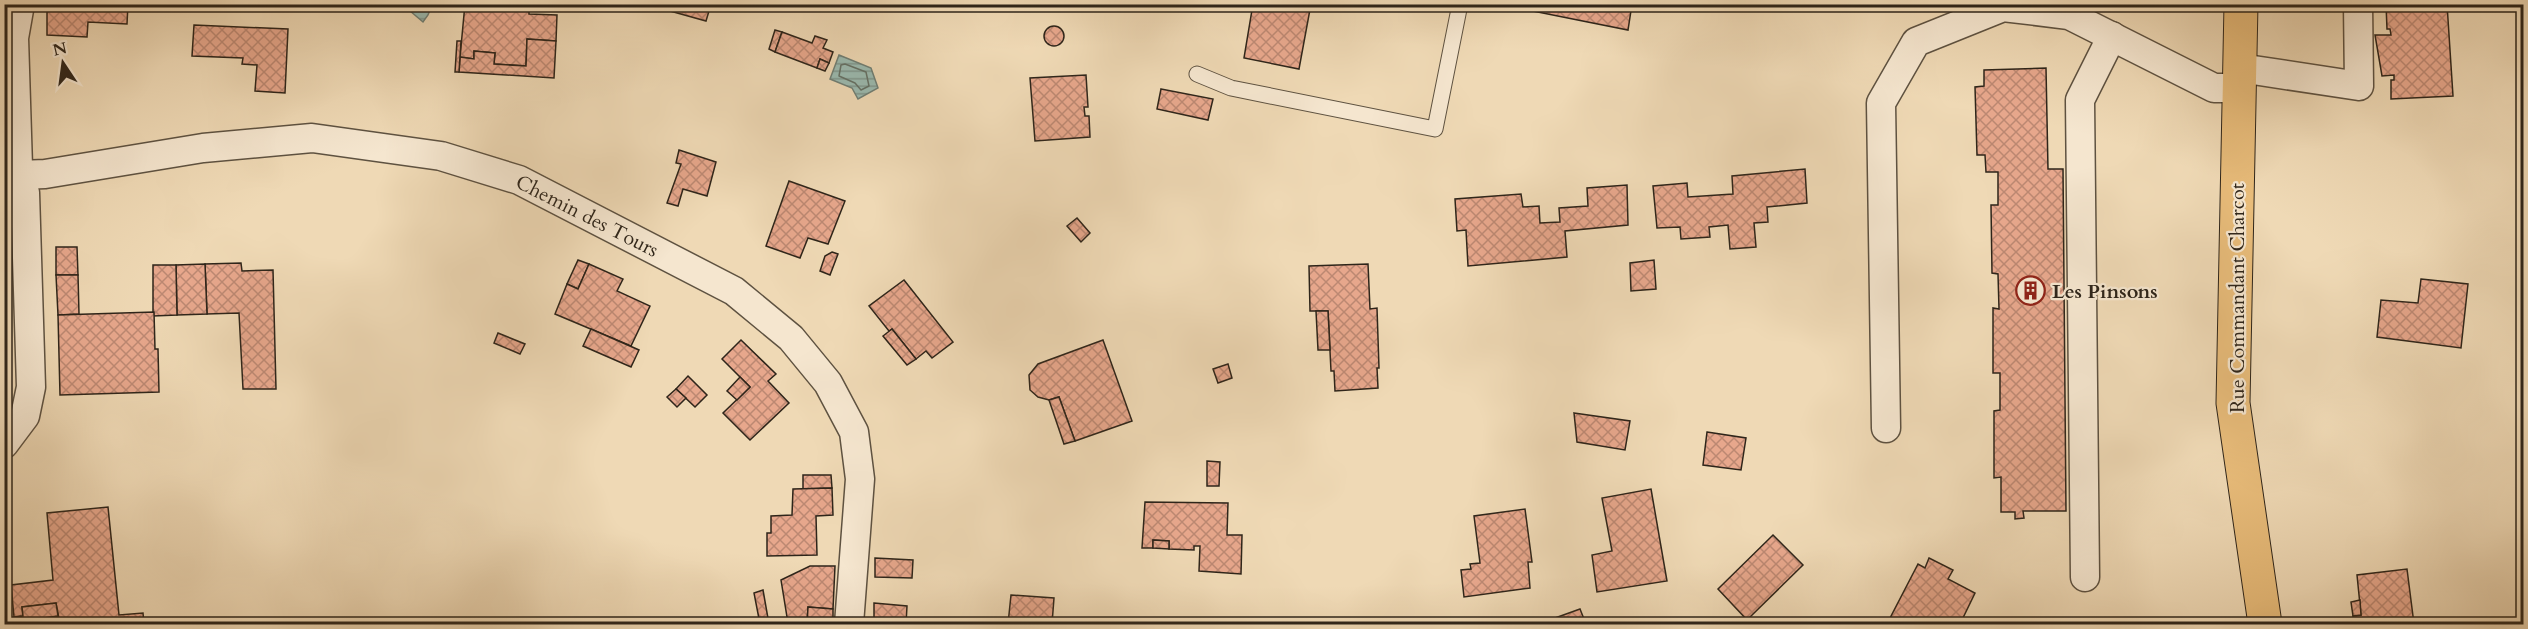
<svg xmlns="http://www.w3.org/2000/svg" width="2528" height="629" font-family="Cardo,serif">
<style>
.water{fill:url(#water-rules);stroke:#6f7e74;stroke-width:1.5}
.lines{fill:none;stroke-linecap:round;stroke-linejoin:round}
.shore{stroke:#647065;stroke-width:1.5}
.building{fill:url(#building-cross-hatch);stroke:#2e251a;stroke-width:1.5}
.lane-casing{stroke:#5e5241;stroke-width:17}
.street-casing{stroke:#5e5241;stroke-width:31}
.primary-casing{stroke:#2e251a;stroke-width:35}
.lane{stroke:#f5e6cf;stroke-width:15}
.street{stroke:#f5e6cf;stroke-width:28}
.primary{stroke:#e8bc7a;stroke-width:33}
.labels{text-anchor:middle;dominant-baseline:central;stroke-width:4.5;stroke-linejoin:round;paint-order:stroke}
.street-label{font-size:20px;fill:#2e251a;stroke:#f5e6cf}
.poi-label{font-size:20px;font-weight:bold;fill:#2e251a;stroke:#f5e6cf;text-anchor:start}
</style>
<defs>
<pattern id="water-rules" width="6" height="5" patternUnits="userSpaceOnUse" patternTransform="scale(1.5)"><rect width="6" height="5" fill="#9abab0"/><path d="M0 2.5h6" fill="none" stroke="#7e978e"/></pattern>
<pattern id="building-cross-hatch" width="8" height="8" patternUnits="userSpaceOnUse" patternTransform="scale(1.5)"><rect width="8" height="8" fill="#e7a78c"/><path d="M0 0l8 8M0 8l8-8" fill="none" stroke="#bc8872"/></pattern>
</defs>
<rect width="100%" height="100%" fill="#efd9b5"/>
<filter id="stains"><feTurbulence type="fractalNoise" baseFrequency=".00333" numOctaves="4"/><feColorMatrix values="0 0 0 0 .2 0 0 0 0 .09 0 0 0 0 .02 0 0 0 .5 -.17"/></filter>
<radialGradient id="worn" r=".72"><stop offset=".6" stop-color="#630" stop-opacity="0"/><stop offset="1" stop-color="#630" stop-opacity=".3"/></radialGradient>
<g class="water">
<path d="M403 5 432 4V5L428 15 423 22Z"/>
<path d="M839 55 871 68 878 88 858 99 852 88 830 79Z"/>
</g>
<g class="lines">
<path class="shore" d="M845 64 866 72 869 86 861 90 855 83 839 76 841 65Z"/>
</g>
<g class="building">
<path d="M47 4H128L127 24 88 22 87 37 47 35Z"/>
<path d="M465 4H498V8L529 9V14L557 15 556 41 527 39 526 66 494 64 495 53 474 51V59L460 57Z"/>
<path d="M645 4H683L709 11 706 21Z"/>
<path d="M683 4H711L709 11Z"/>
<path d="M1253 4H1311L1299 69 1244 58Z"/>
<path d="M1519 4H1632L1628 30 1518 8Z"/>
<path d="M2386 4H2447L2453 96 2391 99V80H2394V75L2382 76 2375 35H2391L2390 29H2387Z"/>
<path d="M194 25 288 29 285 93 255 91 257 65 242 64 243 58 192 56Z"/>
<circle cx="1054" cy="36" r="10"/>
<path d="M775 30 782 32 775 52 769 49Z"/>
<path d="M782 32 812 43 815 36 827 40 823 48 833 52 829 63 820 59 817 68 775 52Z"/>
<path d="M527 39 556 41 554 78 459 72 460 57 474 59V51L495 53 494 64 526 66Z"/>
<path d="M457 41H461L459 72H455Z"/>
<path d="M820 59 829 63 825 71 817 68Z"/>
<path d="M2046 68 2048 169H2063L2066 511H2023L2024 518 2015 519V512H2001V477L1994 478V411L2000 410V373H1993V308L1999 309 1998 274 1992 273 1991 205H1998V172H1986L1985 155H1977L1975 87 1984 86V70Z"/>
<path d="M1086 75 1088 107H1084L1085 116H1089L1090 137 1035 141 1030 78Z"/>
<path d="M1161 89 1213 99 1208 120 1157 109Z"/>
<path d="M679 150 716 162 707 196 683 189 678 206 667 203 681 164 676 163Z"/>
<path d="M1805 169 1807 203 1767 207 1768 222 1754 223 1756 247 1730 249 1728 225 1709 227 1710 237 1681 239 1680 227 1657 228 1653 186 1687 183 1688 197 1733 194 1732 176Z"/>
<path d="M789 181 845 201 828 244 808 238 800 258 766 246Z"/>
<path d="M1627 185 1628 225 1565 231 1567 257 1468 266 1466 230 1457 231 1455 199 1521 194 1523 207 1539 206 1540 223 1560 222 1559 208 1588 206 1587 188Z"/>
<path d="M1077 218 1090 233 1081 242 1067 226Z"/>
<path d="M56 247H77L78 275H56Z"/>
<path d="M832 252 838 254 830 275 820 271 825 256Z"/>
<path d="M578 260 589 264 578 289 567 284Z"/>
<path d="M1654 260 1656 289 1631 291 1630 263Z"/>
<path d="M241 263 242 271 273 270 276 389H243L239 313 207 314 205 264Z"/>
<path d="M205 264 207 314 177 315 176 265Z"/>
<path d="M589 264 623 279 617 291 650 306 631 346 555 314 567 284 578 289Z"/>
<path d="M1368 264 1370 309 1377 308 1379 368H1377L1378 388 1335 391 1334 371H1331L1328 311H1310L1309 266Z"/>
<path d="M153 265H176L177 315 153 316Z"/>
<path d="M56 275H78L79 314 58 315Z"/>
<path d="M2421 279 2468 284 2461 348 2377 337 2381 300 2418 303Z"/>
<path d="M904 280 953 342 932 358 926 351 916 359 892 329 889 331 869 306Z"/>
<path d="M1316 311H1328L1330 350H1318Z"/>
<path d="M154 312 155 349H158L159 392 60 395 58 315Z"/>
<path d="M591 329 639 350 631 367 583 346Z"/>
<path d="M892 329 916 359 907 365 883 336Z"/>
<path d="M498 333 525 344 520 354 494 343Z"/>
<path d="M741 340 776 374 768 381 789 403 750 440 723 413 750 387 722 359Z"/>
<path d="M1103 340 1132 421 1075 441 1059 397 1049 400 1038 397 1030 390 1029 375 1038 364Z"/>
<path d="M1228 364 1232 378 1218 383 1213 369Z"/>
<path d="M688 376 707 395 695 407 676 389Z"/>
<path d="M740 377 750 387 737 400 727 391Z"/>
<path d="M676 389 686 398 677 407 667 397Z"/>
<path d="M1059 397 1075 441 1064 444 1049 400Z"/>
<path d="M1574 413 1630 421 1625 450 1577 442Z"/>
<path d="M1707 432 1746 438 1741 470 1703 465Z"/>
<path d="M1207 461 1220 462 1219 486H1207Z"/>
<path d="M803 475H831L832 488 803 489Z"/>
<path d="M832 488 833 515 816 516 817 555 767 556V533H771V516L792 515 793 489Z"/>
<path d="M1651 489 1667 581 1597 592 1592 555 1612 551 1602 498Z"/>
<path d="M1145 502 1228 503 1227 535H1242L1241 574 1199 571 1200 546H1194V550L1169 549V541L1153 540V548H1142Z"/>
<path d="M108 507 119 615 143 613 144 624H60L56 603 22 607 23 616 14 617 11 585 53 580 47 513Z"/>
<path d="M1525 509 1532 562H1528L1530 588 1464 597 1461 570 1471 569 1470 564 1480 563 1474 516Z"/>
<path d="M1773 535 1803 565 1747 620 1718 589Z"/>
<path d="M1153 540 1169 541V549L1153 548Z"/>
<path d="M875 558 913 560 912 578 875 577Z"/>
<path d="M1929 558 1953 570 1948 579 1975 593 1960 624H1892L1888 622 1918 564 1925 568Z"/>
<path d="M810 566H835L833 609 808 607 807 624H785L787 617 781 580Z"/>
<path d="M2407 569 2414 624H2354L2353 616 2361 615 2357 575Z"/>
<path d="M763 590 769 624H760L754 593Z"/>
<path d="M1011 595 1054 598 1052 624H1008Z"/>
<path d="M2360 600 2361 615 2353 616 2351 602Z"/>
<path d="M56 603 58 616 14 622V617L23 616 22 607Z"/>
<path d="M874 603 907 606 906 624H874Z"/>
<path d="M808 607 833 609V624H807Z"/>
<path d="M1580 609 1586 624H1557L1555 618Z"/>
</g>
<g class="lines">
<defs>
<path id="lane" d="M1197 74 1231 88 1435 129 1460 4"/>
<g id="street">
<path d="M2240 68 2359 86 2358 4"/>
<path d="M20 175 45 174 203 148 312 138 441 156 519 180 734 291 791 338 828 383 854 432 860 479 849 624"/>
<path d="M1886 428 1881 103 1916 42 2003 7 2069 15 2214 88H2239"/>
<path d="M4 444 25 416 31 387 25 193 18 167 14 38 20 4"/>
<path d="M2085 577 2080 100 2112 36"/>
</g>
<path id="primary" d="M2241 4 2233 403 2265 624"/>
</defs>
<use href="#lane" class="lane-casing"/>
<use href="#street" class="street-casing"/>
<use href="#primary" class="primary-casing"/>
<use href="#lane" class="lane"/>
<use href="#street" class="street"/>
<use href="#primary" class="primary"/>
</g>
<defs>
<symbol id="building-ring" viewBox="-11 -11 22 22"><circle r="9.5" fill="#f5e6cf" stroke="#8f2418" stroke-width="1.5"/><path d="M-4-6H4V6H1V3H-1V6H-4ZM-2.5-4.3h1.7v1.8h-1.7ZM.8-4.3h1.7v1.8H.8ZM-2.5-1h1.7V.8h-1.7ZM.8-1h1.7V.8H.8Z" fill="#8f2418"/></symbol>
</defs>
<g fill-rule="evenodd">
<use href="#building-ring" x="2014" y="274" width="33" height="33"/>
</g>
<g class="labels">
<g class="street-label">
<text transform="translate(587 216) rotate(27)">Chemin des Tours</text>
<text transform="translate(2237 298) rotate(-90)">Rue Commandant Charcot</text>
</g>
<g class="poi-label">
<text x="2052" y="291">Les Pinsons</text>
</g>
</g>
<rect width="2528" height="629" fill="none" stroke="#efd9b5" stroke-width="24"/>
<rect x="6" y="6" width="2516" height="617" fill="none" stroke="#2e251a" stroke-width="3"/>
<rect x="12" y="12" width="2504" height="605" fill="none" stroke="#2e251a" stroke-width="1.5"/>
<g transform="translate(63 63) rotate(347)" stroke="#f5e6cf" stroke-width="4.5" paint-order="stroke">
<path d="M0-4.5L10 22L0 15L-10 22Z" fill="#2e251a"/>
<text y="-9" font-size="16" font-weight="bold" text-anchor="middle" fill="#2e251a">N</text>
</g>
<rect width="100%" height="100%" filter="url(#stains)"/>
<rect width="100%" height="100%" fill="url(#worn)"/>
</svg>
